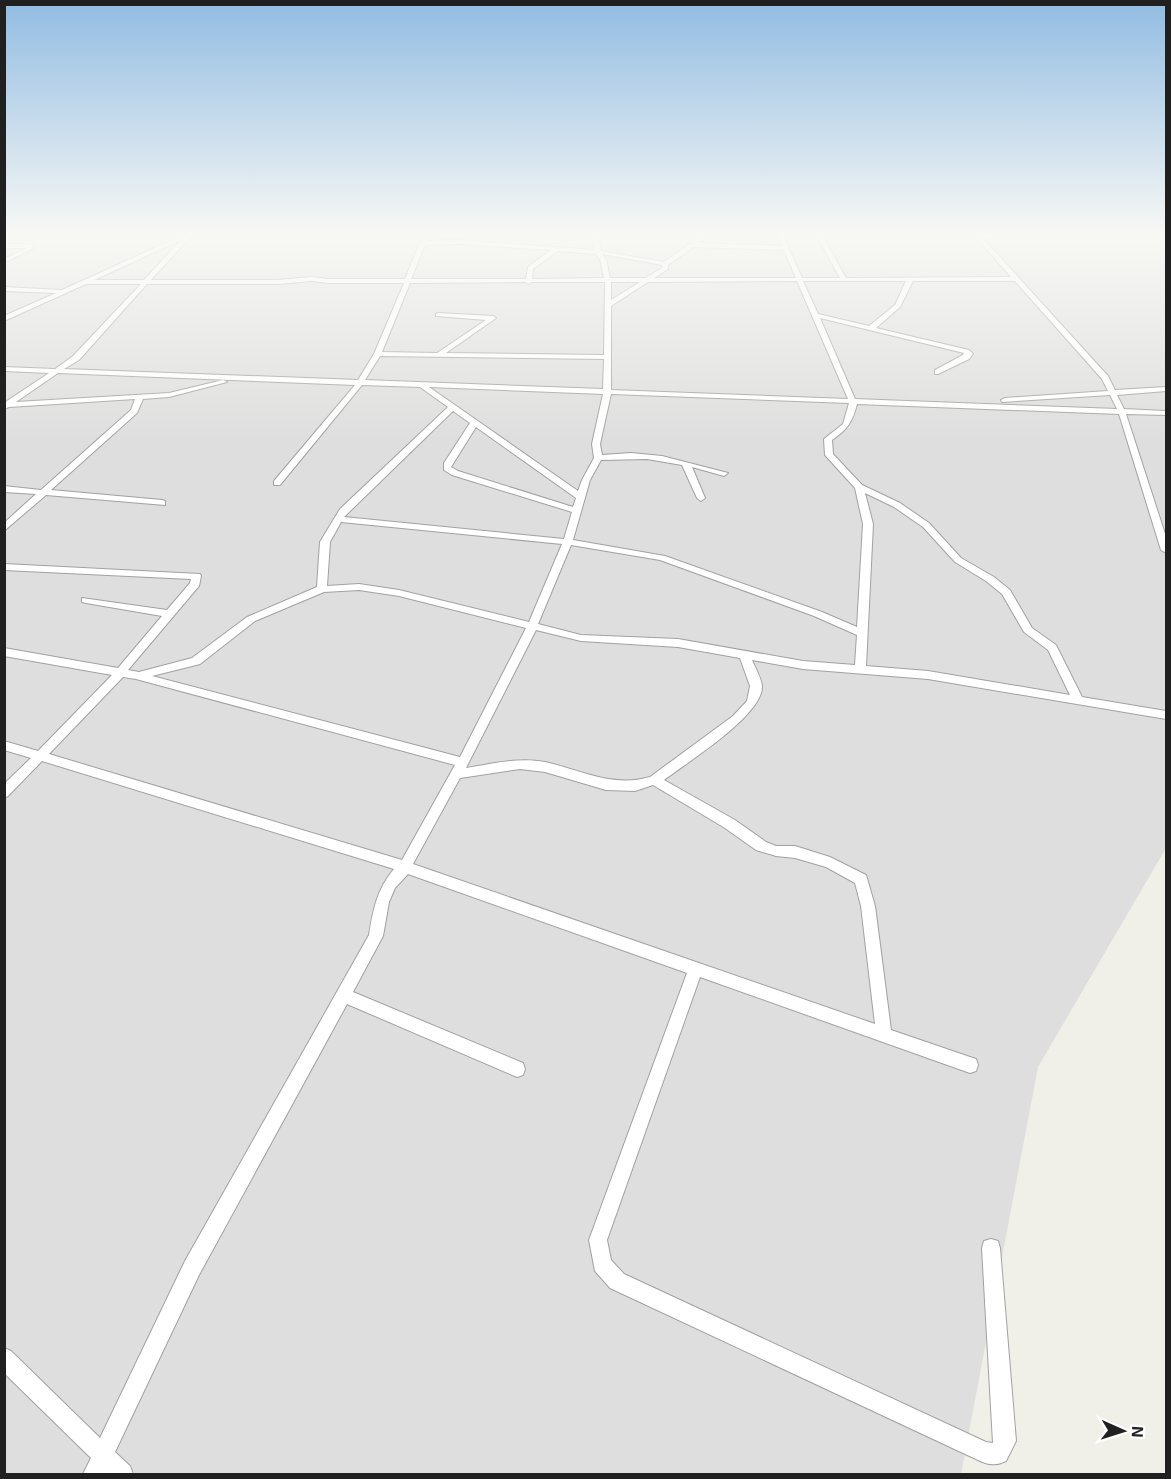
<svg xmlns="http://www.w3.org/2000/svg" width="1171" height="1479" font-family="'Exo 2',sans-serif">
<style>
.residential{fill:#dedede}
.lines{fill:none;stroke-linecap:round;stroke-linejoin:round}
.minor-casing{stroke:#a1a1a1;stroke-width:2}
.minor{fill:#fff;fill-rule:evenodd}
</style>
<rect width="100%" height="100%" fill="#f0efe8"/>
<path class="residential" d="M5 235H1166V848L1038 1067 961 1474H5Z"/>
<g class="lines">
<defs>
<g id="minor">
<path d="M183 235H192L151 280H278L311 277 329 279H405L422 237 425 235 428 237 426 241 458 240 595 250 593 235H599L601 251 664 262 702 235H709L698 243 782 246 777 235H783L802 278H840L816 235H822L846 278 1011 277 974 235H980L1108 376 1115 390 1166 387V391L1117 395 1124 409 1166 411V415L1126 414 1166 537V553L1161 550 1119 414 857 404C853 421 847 430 832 440L833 454 862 485 900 503 929 523 961 558 994 577 1010 590 1032 628 1056 645 1082 697 1166 711V719L928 679 803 669 752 660C755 667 761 678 762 686 764 715 686 763 664 780L735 820 766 842 776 846H795L830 857 866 875 875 906 891 1030 970 1057 976 1059 978 1065 976 1071 970 1073 700 977 607 1240 611 1260 624 1274 986 1442 993 1443 982 1248 984 1241 991 1239 998 1241 1000 1248 1016 1441 1006 1461C996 1466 988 1465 978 1460L610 1288 595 1271 589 1240 687 973 408 874 395 888 389 902 383 936 353 992 523 1063 525 1069 523 1075 517 1077 347 1004 199 1275 115 1452 130 1466 133 1474H107L106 1473 105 1474H83L91 1458 4 1373V1348L11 1351 100 1438 185 1261 369 935C373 910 377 889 394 869L42 761 8 796 4 798V784L31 758 4 750V741L38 751 112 675 4 656V648L118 668 162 616 86 603 82 602V598L167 610 190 583 191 579 4 570V564L200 574 201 576 199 586 128 670 139 672 192 658 247 617 317 587 320 542 340 509 448 407 420 387 362 385 280 485H274V481L355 385 58 373 16 402 169 393 223 380 227 382 169 397 143 399 137 413 51 490 162 500 165 501V505L46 495 4 531V523L36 494 4 492V486L41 490 131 410 135 399 9 407 4 409V403L49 373 4 371V367L55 369 73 356 141 284H86L4 321V316L56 293 4 291V287L62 290ZM181 240 144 280H94ZM458 244 551 250 528 267 526 279H411L425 245ZM693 247 784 250 796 278H654L668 269V265ZM558 251 595 254 600 259 604 278 532 279 533 269ZM602 254 662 265 663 267 646 278H610L606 259ZM311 281 329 283H404L374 354 358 380 64 369 79 360 147 284H278ZM797 281 848 399 611 390V306L648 282ZM803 281H906L895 305 869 326 818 314ZM913 281H1015L1102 379 1108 391 1005 398 1001 400 1002 402 1110 395 1117 409 855 399 820 318 964 353 963 355 935 370V374H938L969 359 973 354 969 350 876 328 900 307ZM526 282 529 284 532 282H605L604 355 446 353 496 318 493 316 438 313 436 314V316L486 320 437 353 382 352 410 283ZM611 282H640L611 300ZM380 356 604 359 603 389 365 380ZM429 387 603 394 592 444 594 458 582 480 578 491ZM611 394 849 403 843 424 824 439 825 455 855 488 863 524 857 627 822 612 665 556 573 540 590 480 601 460 647 459 682 465 697 498 701 501 705 498 692 467 724 476 728 473 662 456 631 453 602 455 600 444ZM453 411 470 423 444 463V470L452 475 572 512 564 539 344 517ZM476 427 576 498 573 507 458 471 451 467ZM865 493 894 507 923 527 955 562 986 581 1002 594 1024 632 1048 650 1070 695 928 671 866 666 873 524ZM341 522 562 544 529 622 399 590 359 584 327 586 330 542ZM571 545 660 560 814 616 857 635 855 665 803 661 678 639 581 635 538 624ZM359 590 399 596 526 628 460 757 152 676 200 664 255 621 324 592ZM536 630 581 641 678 647 740 658 750 686 747 701 733 716 650 777C612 788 581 770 545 762 518 757 492 764 466 768ZM123 677 136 679 455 765 402 860 49 754ZM520 769 545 772 606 790 635 791 653 785 725 828 756 850 776 856 795 858 826 867 855 883 861 906 875 1024 413 864 460 778Z"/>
<path d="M4 244H30L34 248 4 263V259L27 248H4Z"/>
</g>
</defs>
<use href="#minor" class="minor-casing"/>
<use href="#minor" class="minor"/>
</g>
<linearGradient id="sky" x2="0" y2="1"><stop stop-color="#91bce2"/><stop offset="0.53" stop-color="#f8f8f5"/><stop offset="1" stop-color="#f8f8f5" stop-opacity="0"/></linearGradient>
<rect width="1171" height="442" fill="url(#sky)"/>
<rect width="1171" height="1479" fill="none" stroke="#202020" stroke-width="12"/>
<g transform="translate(1123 1431) rotate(93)" stroke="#ffffff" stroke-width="4.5" paint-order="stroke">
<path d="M0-4.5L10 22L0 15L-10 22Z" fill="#202020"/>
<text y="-9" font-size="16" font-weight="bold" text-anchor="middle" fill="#202020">N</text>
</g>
</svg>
